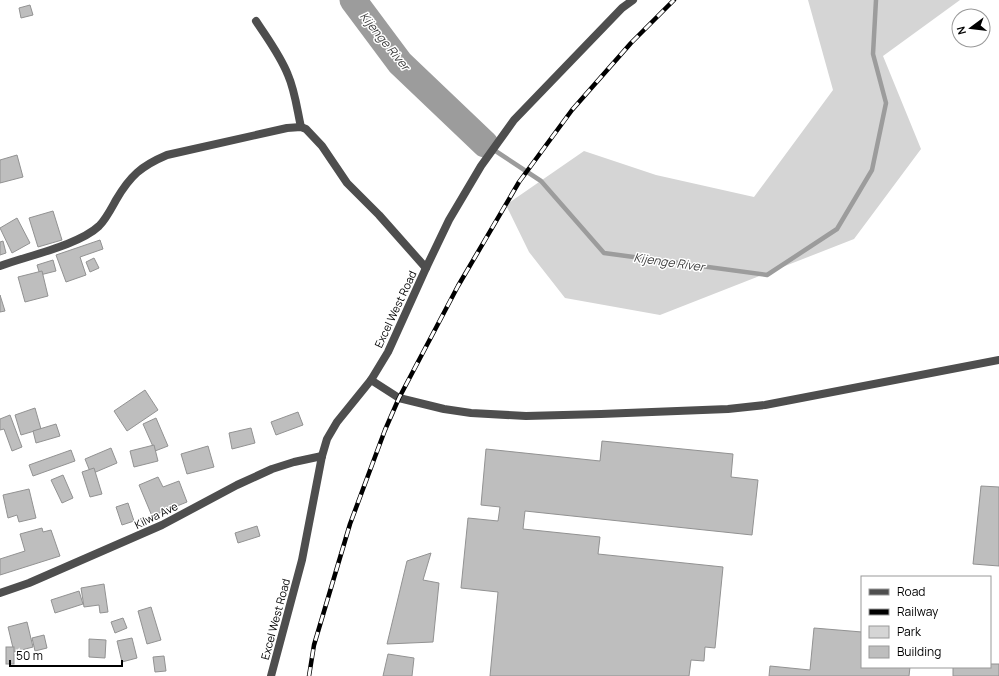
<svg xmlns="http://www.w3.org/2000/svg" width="999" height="676" font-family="Manrope,sans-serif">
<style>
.green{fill:#d5d5d5}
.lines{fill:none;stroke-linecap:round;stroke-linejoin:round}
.stream{stroke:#9c9c9c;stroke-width:4.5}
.river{stroke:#9c9c9c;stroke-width:27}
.building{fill:#bebebe;stroke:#929292}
.street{stroke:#4e4e4e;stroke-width:8}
.rail-casing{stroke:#000;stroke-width:4.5}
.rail{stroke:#fff;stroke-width:3;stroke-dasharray:9;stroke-linecap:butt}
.labels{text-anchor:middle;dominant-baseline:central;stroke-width:3;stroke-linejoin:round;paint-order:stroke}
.street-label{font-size:11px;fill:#000;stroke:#fff}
.water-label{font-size:12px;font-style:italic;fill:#3d3d3d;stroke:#fff}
</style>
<rect width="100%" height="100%" fill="#fff"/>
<path class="green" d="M808 0H960L883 56 921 149 854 239 660 315 565 298 529 252 506 205 584 151 656 175 754 197 833 90Z"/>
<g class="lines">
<path class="stream" d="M485 144 541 181 604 253 767 275 837 229 872 170 886 103 873 54 876 0"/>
<path class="river" d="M353 0 400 63 485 144"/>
</g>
<g class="building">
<path d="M30 5 33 15 21 18 19 8Z"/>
<path d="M17 155 23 177 0 183V160Z"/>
<path d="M53 211 62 240 38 247 29 218Z"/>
<path d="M17 218 30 243 12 253 0 228Z"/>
<path d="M100 240 103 249 80 257 86 275 66 282 56 255Z"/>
<path d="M3 241 6 253 0 255V242Z"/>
<path d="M94 258 99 268 90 272 86 262Z"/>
<path d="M53 260 56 271 40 275 37 265Z"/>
<path d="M42 271 48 296 25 302 18 277Z"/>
<path d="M0 295 5 311 0 312Z"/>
<path d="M145 390 158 410 127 431 114 411Z"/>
<path d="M35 408 41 429 21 435 15 415Z"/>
<path d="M298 412 303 425 276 435 271 422Z"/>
<path d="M10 415 22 447 12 451 4 429 0 430V419Z"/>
<path d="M156 418 168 446 155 451 143 424Z"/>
<path d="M56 424 60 436 36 443 33 431Z"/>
<path d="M251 428 255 443 232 449 229 433Z"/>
<path d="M602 441 733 454 731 477 758 480 752 535 525 511 523 529 600 537 598 554 723 567 715 648 705 647 704 661 691 660 689 676H490L498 592 461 588 468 518 498 521 500 507 481 505 486 449 600 461Z"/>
<path d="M154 445 158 461 134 467 130 451Z"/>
<path d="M208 446 214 467 187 474 181 454Z"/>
<path d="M111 448 117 463 91 474 85 459Z"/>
<path d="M71 450 75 461 33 476 29 465Z"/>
<path d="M94 468 102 494 90 497 82 472Z"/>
<path d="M63 475 73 498 62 503 51 480Z"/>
<path d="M158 477 163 487 179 481 187 502 152 516 139 485Z"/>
<path d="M981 486 999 487V566L973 564Z"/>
<path d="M29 489 36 518 19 522 17 515 8 518 3 495Z"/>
<path d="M128 503 134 521 122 525 116 507Z"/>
<path d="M257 526 260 536 238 543 235 533Z"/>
<path d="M42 528 43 532 51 530 60 556 0 575V559L25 551 20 534Z"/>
<path d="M431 553 423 580 439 583 433 642 387 644 407 561Z"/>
<path d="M104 584 108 612 100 613 99 605 84 607 81 588Z"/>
<path d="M79 591 83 604 55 613 51 600Z"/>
<path d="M151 607 161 640 147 644 138 611Z"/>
<path d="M123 618 127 628 115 633 111 622Z"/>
<path d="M27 622 33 647 14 652 8 627Z"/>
<path d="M814 628 862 632V667H910L909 676H769L770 666 810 670Z"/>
<path d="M44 635 47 648 35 651 32 638Z"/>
<path d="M132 638 137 658 122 662 117 641Z"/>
<path d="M89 639 106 640 105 658 89 657Z"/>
<rect x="6" y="647" width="8" height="17"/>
<path d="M388 654 414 658 412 676H383Z"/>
<path d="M164 656 166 671 155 672 153 657Z"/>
<path d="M990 664H999V676H953V667H990Z"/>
</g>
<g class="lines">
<g class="street">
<path d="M256 21C267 38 280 55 288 75 295 91 297 109 301 127"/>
<path d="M0 266C27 256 79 245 99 226 106 219 111 209 116 200 130 176 141 166 167 155L287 128 301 127 306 129 322 146 347 183 379 215 426 268"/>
<path d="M371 380 399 398 444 409 471 413 526 416 601 414 728 409 765 405 999 360"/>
<path d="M0 593 29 583 162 525 237 485 272 469 294 462 322 456"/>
<path d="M271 676 302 560 322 456 327 439 337 422 371 380 388 352 426 268 449 220 481 166 514 120 622 8 633 0"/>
</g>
<defs>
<path id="rail" d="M309 676 314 645 350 524 385 430 399 398 458 286 519 182 572 110 631 43 674 0"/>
</defs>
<use href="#rail" class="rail-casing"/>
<use href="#rail" class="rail"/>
</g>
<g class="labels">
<g class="street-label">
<text transform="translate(395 309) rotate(-65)">Excel West Road</text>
<text transform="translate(156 515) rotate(-26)">Kilwa Ave</text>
<text transform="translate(275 619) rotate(-75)">Excel West Road</text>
</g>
<g class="water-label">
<text transform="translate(385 41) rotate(51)">Kijenge River</text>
<text transform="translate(669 262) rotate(8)">Kijenge River</text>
</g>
</g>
<rect x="861" y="576" width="130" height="92" fill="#ffffff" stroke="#999999"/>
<rect x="869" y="589" width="20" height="6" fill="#4e4e4e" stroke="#999999"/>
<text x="897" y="596" font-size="12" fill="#000000">Road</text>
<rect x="869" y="609" width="20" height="6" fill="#000000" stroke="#999999"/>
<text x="897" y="616" font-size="12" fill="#000000">Railway</text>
<rect x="869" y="626" width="20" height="12" fill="#d5d5d5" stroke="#999999"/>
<text x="897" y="636" font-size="12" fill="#000000">Park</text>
<rect x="869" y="646" width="20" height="12" fill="#bebebe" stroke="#999999"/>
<text x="897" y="656" font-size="12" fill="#000000">Building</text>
<g transform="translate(971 28) rotate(255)"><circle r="19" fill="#ffffff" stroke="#999999"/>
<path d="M0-3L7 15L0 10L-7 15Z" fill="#000000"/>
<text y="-6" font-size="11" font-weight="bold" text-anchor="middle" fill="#000000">N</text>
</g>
<path d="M10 660v6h112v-6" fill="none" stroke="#000000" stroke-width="2"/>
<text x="16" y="660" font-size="12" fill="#000000" stroke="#ffffff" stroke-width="3" paint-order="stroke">50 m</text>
</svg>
